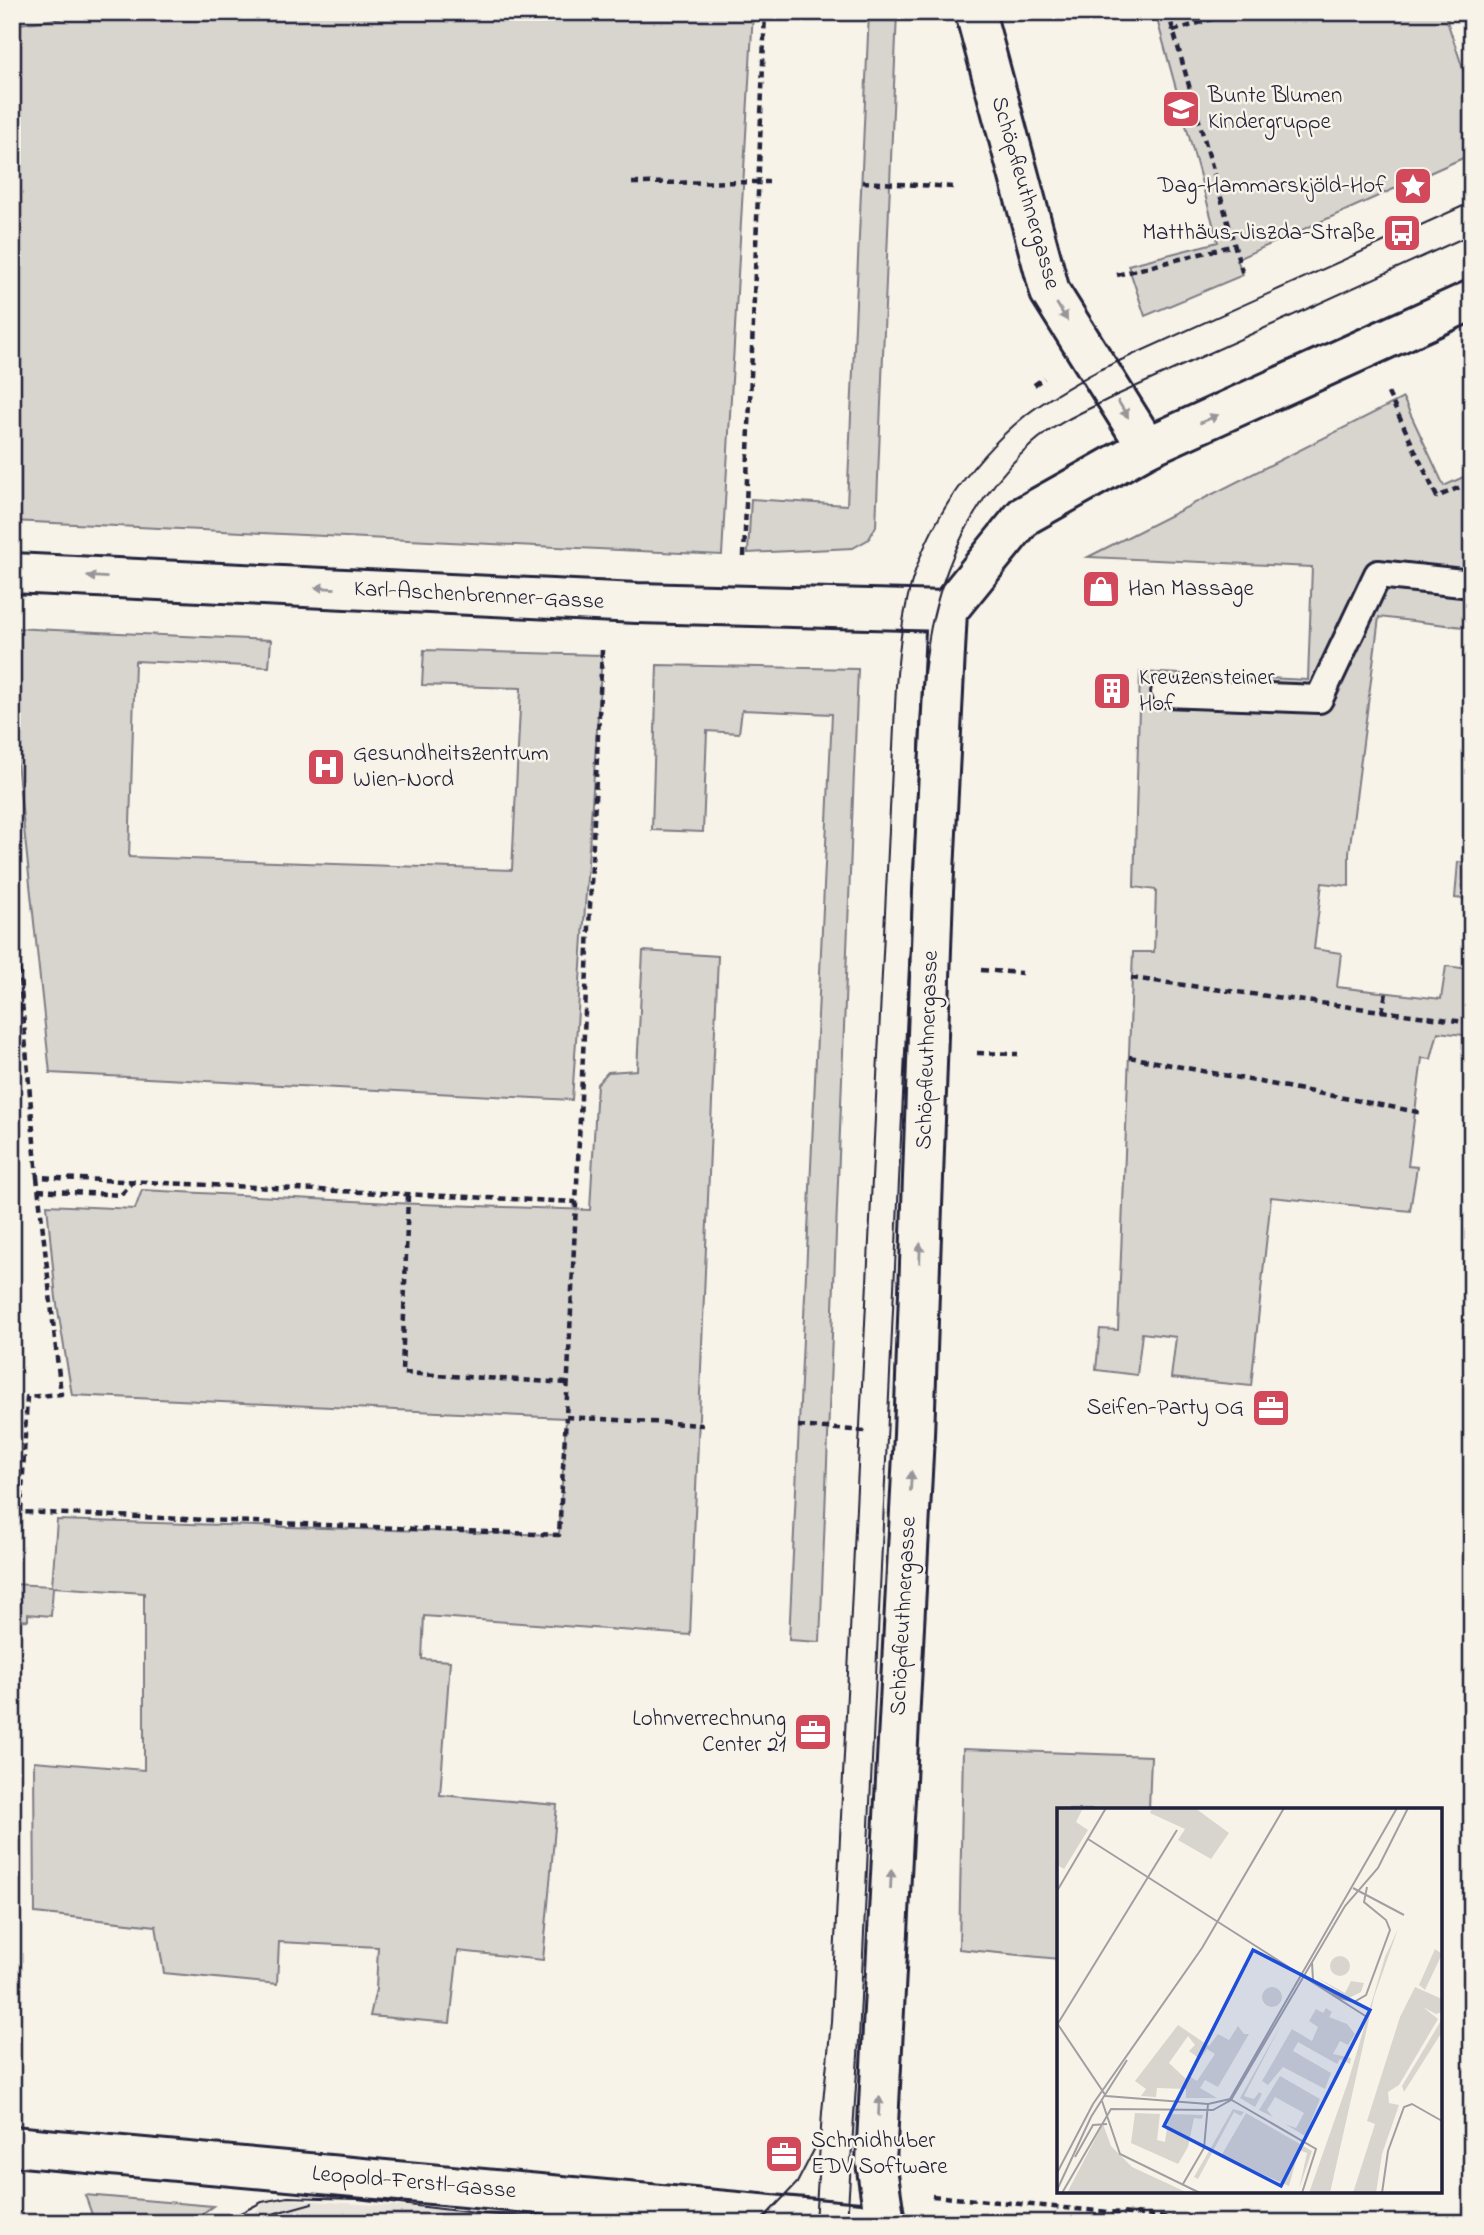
<svg xmlns="http://www.w3.org/2000/svg" width="1484" height="2235" font-family="'Indie Flower',sans-serif">
<style>
.built{fill:#e7e3db}
.green{fill:#d8d5cf;stroke:#7d7c85;stroke-width:2}
.lines{fill:none;stroke-linecap:round;stroke-linejoin:round}
.service-casing{stroke:#22223b;stroke-width:32}
.minor-casing{stroke:#22223b;stroke-width:44}
.tertiary-casing{stroke:#22223b;stroke-width:44}
.path{stroke:#22223b;stroke-width:4.5;stroke-dasharray:7 5;stroke-linecap:butt}
.service{stroke:#f7f3e8;stroke-width:26}
.minor{stroke:#f7f3e8;stroke-width:38}
.tertiary{stroke:#f7f3e8;stroke-width:38}
.tram{stroke:#22223b;stroke-width:2}
.oneway{fill:#97959a}
.labels{text-anchor:middle;dominant-baseline:central;stroke-width:5;stroke-linejoin:round;paint-order:stroke}
.poi-label{font-size:23px;fill:#22223b;stroke:#f7f3e8;text-anchor:start}
.street-label{font-size:23px;fill:#22223b;stroke:#f7f3e8}
.inset-road{fill:none;stroke:#a29fa3;stroke-width:2}
.view{fill:#1d4ed8;fill-opacity:0.15;stroke:#1d4ed8;stroke-width:3.5}
.inset-edge{fill:none;stroke:#22223b;stroke-width:3.5}
</style>
<rect width="100%" height="100%" fill="#f7f3e8"/>
<filter id="ink" filterUnits="userSpaceOnUse"><feTurbulence type="fractalNoise" baseFrequency=".0143" numOctaves="2"/><feDisplacementMap in="SourceGraphic" scale="14" xChannelSelector="R" yChannelSelector="G"/><feConvolveMatrix kernelMatrix="1 2 1 2 8 2 1 2 1" color-interpolation-filters="sRGB"/></filter>
<g filter="url(#ink)">
<path class="built" d="M267 2198 660 2223H246Z"/>
<g class="green">
<path d="M143 12H753L722 555 12 521V25L94 14Z"/>
<path d="M869 12H897L876 526 869 539 853 548 748 553 751 499 847 505Z"/>
<path d="M1155 12H1444L1472 96V154L1237 259 1243 275 1145 316 1128 265 1218 242Z"/>
<path d="M1403 398 1444 486 1472 473V628L1379 617 1349 853V886L1322 883 1314 949 1341 953 1337 987 1441 999 1446 966 1469 969 1472 949V1036L1438 1032 1431 1059 1422 1058 1408 1166 1417 1167 1410 1211 1271 1197 1251 1386 1171 1378 1176 1337 1142 1333 1137 1375 1096 1370 1100 1329 1118 1330 1133 952H1154L1156 890 1134 887 1140 672 1308 680 1312 567 1088 557Z"/>
<path d="M12 628 271 640 269 667 135 661 129 857 512 870 521 688 422 685 424 650 602 655 572 1100 50 1073 12 715Z"/>
<path d="M657 665 858 669 820 1642 789 1640 832 714 742 710 739 733 707 731 703 832 652 830Z"/>
<path d="M1458 862 1472 864V900L1455 898Z"/>
<path d="M643 951 718 956 690 1635 424 1616 422 1659 450 1661 440 1795 557 1805 543 1960 458 1951 450 2023 370 2016 376 1989 378 1947 279 1942 277 1984 164 1973 156 1926 35 1913 34 1761 144 1770V1593L53 1587 51 1616 28 1614V1620L12 1621V1584L52 1586 57 1520 559 1535 566 1418 72 1395 56 1298 47 1205 135 1209 142 1190 392 1203 590 1210 597 1084 608 1072 637 1070Z"/>
<path d="M963 1749 1151 1756 1149 1810H1059V1959L959 1949Z"/>
<path d="M85 2195 213 2206 189 2223H95Z"/>
</g>
<g class="lines">
<defs>
<path id="service" d="M1165 693 1319 699 1378 574 1472 584"/>
<g id="minor">
<path d="M12 573 637 603 947 611"/>
<path d="M12 2146 859 2223"/>
<path d="M885 2223 876 2162 914 1435 933 892 947 611 1024 516 1147 447"/>
</g>
<path id="tertiary" d="M975 12 1050 292 1147 447 1472 300"/>
</defs>
<use href="#service" class="service-casing"/>
<use href="#minor" class="minor-casing"/>
<use href="#tertiary" class="tertiary-casing"/>
<g class="path">
<path d="M1168 12 1243 275"/>
<path d="M1173 31 1235 12"/>
<path d="M862 182 955 187"/>
<path d="M632 183 769 182"/>
<path d="M1117 275 1235 245"/>
<path d="M1034 385 1044 378"/>
<path d="M1388 393 1437 497 1472 482"/>
<path d="M744 557 765 12"/>
<path d="M602 650 566 1417 703 1425"/>
<path d="M12 885 37 1177 576 1202"/>
<path d="M981 970 1022 973"/>
<path d="M1131 978 1472 1023"/>
<path d="M1382 1012 1386 993"/>
<path d="M977 1053 1018 1054"/>
<path d="M1129 1057 1423 1113"/>
<path d="M37 1177 61 1394 27 1397 21 1512 559 1535 566 1417"/>
<path d="M38 1190 121 1195 133 1182"/>
<path d="M408 1195 402 1373 568 1383"/>
<path d="M798 1426 865 1431"/>
<path d="M12 1513 21 1512"/>
<path d="M932 2196 1231 2223"/>
</g>
<use href="#service" class="service"/>
<use href="#minor" class="minor"/>
<use href="#tertiary" class="tertiary"/>
<g class="tram">
<path d="M221 2223 262 2202 288 2197 357 2199 484 2214 616 2223"/>
<path d="M257 2223 276 2213 312 2203"/>
<path d="M759 2223 797 2183 816 2146"/>
<path d="M815 2223 822 2112 831 2022 896 686C898 661 900 636 905 611 918 535 967 463 1026 415 1049 397 1074 384 1099 370L1472 202"/>
<path d="M847 2223 859 2040 922 687C926 664 927 640 933 618 948 553 981 489 1032 444 1055 423 1087 410 1115 396L1472 234"/>
</g>
</g>
<defs><path id="oneway-solid" d="M-6-.8H1V-3.2L6.5 0L1 3.2V.8H-6Z" transform="scale(1.75)"/></defs>
<g class="oneway">
<use href="#oneway-solid" transform="translate(1062 312) rotate(58)"/>
<use href="#oneway-solid" transform="translate(1123 409) rotate(58)"/>
<use href="#oneway-solid" transform="translate(1209 419) rotate(-24)"/>
<use href="#oneway-solid" transform="translate(97 577) rotate(-177)"/>
<use href="#oneway-solid" transform="translate(325 588) rotate(-177)"/>
<use href="#oneway-solid" transform="translate(920 1253) rotate(-88)"/>
<use href="#oneway-solid" transform="translate(911 1481) rotate(-87)"/>
<use href="#oneway-solid" transform="translate(891 1879) rotate(-87)"/>
<use href="#oneway-solid" transform="translate(879 2106) rotate(-87)"/>
</g>
</g>
<defs>
<symbol id="school-square" viewBox="-11 -11 22 22"><rect x="-9" y="-9" width="18" height="18" rx="4" fill="#d1495b" stroke="#f7f3e8"/><path d="M0-5L7-2L0 1L-7-2ZM-4 1L0 2.5L4 1V4Q0 6-4 4Z" fill="#fff"/></symbol>
<symbol id="sight-square" viewBox="-11 -11 22 22"><rect x="-9" y="-9" width="18" height="18" rx="4" fill="#d1495b" stroke="#f7f3e8"/><path d="M0-6L1.8-2.2L6-1.7L2.9 1.2L3.7 5.4L0 3.3L-3.7 5.4L-2.9 1.2L-6-1.7L-1.8-2.2Z" fill="#fff"/></symbol>
<symbol id="bus-square" viewBox="-11 -11 22 22"><rect x="-9" y="-9" width="18" height="18" rx="4" fill="#d1495b" stroke="#f7f3e8"/><path d="M-5-6H5V4H4V6H2V4H-2V6H-4V4H-5ZM-3.5-4V0h7V-4ZM-3.5 1.2v1.5H-2V1.2ZM2 1.2v1.5H3.5V1.2Z" fill="#fff"/></symbol>
<symbol id="shop-square" viewBox="-11 -11 22 22"><rect x="-9" y="-9" width="18" height="18" rx="4" fill="#d1495b" stroke="#f7f3e8"/><path d="M-5-2.5h2.3a2.7 3.5 0 0 1 5.4 0H5L5.5 6h-11ZM-1.5-2.5h3a1.5 2.3 0 0 0-3 0Z" fill="#fff"/></symbol>
<symbol id="building-square" viewBox="-11 -11 22 22"><rect x="-9" y="-9" width="18" height="18" rx="4" fill="#d1495b" stroke="#f7f3e8"/><path d="M-4-6H4V6H1V3H-1V6H-4ZM-2.5-4.3h1.7v1.8h-1.7ZM.8-4.3h1.7v1.8H.8ZM-2.5-1h1.7V.8h-1.7ZM.8-1h1.7V.8H.8Z" fill="#fff"/></symbol>
<symbol id="hospital-square" viewBox="-11 -11 22 22"><rect x="-9" y="-9" width="18" height="18" rx="4" fill="#d1495b" stroke="#f7f3e8"/><path d="M-5-5h3v3.5h4V-5h3V5h-3V1.5h-4V5h-3Z" fill="#fff"/></symbol>
<symbol id="office-square" viewBox="-11 -11 22 22"><rect x="-9" y="-9" width="18" height="18" rx="4" fill="#d1495b" stroke="#f7f3e8"/><path d="M-6-3h4V-5.5h4V-3h4V5H-6ZM-1-4.5V-3h2v-1.5ZM-6 0V1H6V0Z" fill="#fff"/></symbol>
</defs>
<g fill-rule="evenodd">
<use href="#school-square" x="1159" y="87" width="44" height="44"/>
<use href="#sight-square" x="1391" y="164" width="44" height="44"/>
<use href="#bus-square" x="1380" y="211" width="44" height="44"/>
<use href="#shop-square" x="1079" y="567" width="44" height="44"/>
<use href="#building-square" x="1090" y="669" width="44" height="44"/>
<use href="#hospital-square" x="304" y="745" width="44" height="44"/>
<use href="#office-square" x="1249" y="1386" width="44" height="44"/>
<use href="#office-square" x="791" y="1710" width="44" height="44"/>
<use href="#office-square" x="762" y="2132" width="44" height="44"/>
</g>
<g class="labels">
<g class="poi-label">
<text x="1208" y="96">Bunte Blumen<tspan x="1208" dy="26">Kindergruppe</tspan></text>
<text x="1386" y="186" text-anchor="end">Dag-Hammarskjöld-Hof</text>
<text x="1375" y="233" text-anchor="end">Matthäus-Jiszda-Straße</text>
<text x="1128" y="589">Han Massage</text>
<text x="1139" y="678">Kreuzensteiner<tspan x="1139" dy="26">Hof</tspan></text>
<text x="353" y="754">Gesundheitszentrum<tspan x="353" dy="26">Wien-Nord</tspan></text>
<text x="1244" y="1408" text-anchor="end">Seifen-Party OG</text>
<text x="786" y="1719" text-anchor="end">Lohnverrechnung<tspan x="786" dy="26">Center 21</tspan></text>
<text x="811" y="2141">Schmidhuber<tspan x="811" dy="26">EDV Software</tspan></text>
</g>
<g class="street-label">
<text transform="translate(1025 193) rotate(74)">Schöpfleuthnergasse</text>
<text transform="translate(479 596) rotate(3)">Karl-Aschenbrenner-Gasse</text>
<text transform="translate(928 1050) rotate(-88)">Schöpfleuthnergasse</text>
<text transform="translate(904 1616) rotate(-87)">Schöpfleuthnergasse</text>
<text transform="translate(414 2183) rotate(5)">Leopold-Ferstl-Gasse</text>
</g>
</g>
<g transform="translate(1057 1808)">
<rect width="385" height="385" fill="#f7f3e8"/>
<path d="M0 0 25 2 19 14 31 22 7 61 0 57ZM95 0H138L172 25 154 51 121 32 128 21 93 5ZM341 121 317 189 273 385H252L291 274 328 149ZM378 141 385 146 368 182 362 177ZM273 158a10 10 0 1 1 20 0a10 10 0 1 1-20 0ZM259 169 288 185 294 173 307 175 304 184 292 190ZM358 179 385 191V204L379 206 366 199 381 211 342 277 331 284 332 295 342 297 325 346 319 385H296L318 316 310 313 343 209ZM205 189a10 10 0 1 1 20 0a10 10 0 1 1-20 0ZM269 200 275 204 272 209 290 216 298 226 291 237 283 233 276 246 294 250 293 256 283 251 280 256 241 234 236 243 274 265 268 281 226 259 211 277 205 273 235 221 255 233 261 219 252 213 259 201 266 205ZM385 211V224L347 284 345 278ZM225 215 187 288 197 291 202 284 205 286 198 299 183 290ZM121 217 152 238 161 226 172 232 181 218 187 226H192L161 279 148 272 143 280 160 290H129V281L100 280 99 289 84 288 89 281 78 273ZM131 228 138 237 132 243 143 251 150 241 158 246 140 273 132 268 130 272 112 255ZM223 268 263 291 248 328 228 316 239 320 247 305 218 289 210 302 216 309 202 302ZM176 301 187 304 184 308 177 304 141 371 137 369ZM78 305 103 306 100 332 108 334 112 306 146 307 145 311 137 310 131 339 121 356 74 335ZM189 305 255 343 242 381 250 345 242 342 232 378 164 348ZM46 316 54 338 75 359 131 385H10Z" fill="#d8d5cf" fill-rule="evenodd"/>
<path class="inset-road" d="M31 31 310 209M296 80 347 107M0 83 49 0M255 154 256 172 284 190 297 194 309 187 333 122 329 112 307 94 310 79M0 215 49 288 151 296 173 291 340 0M0 217 120 22M173 291 259 341 245 385M45 293 63 346 143 385M18 349 36 317 50 316M0 365 36 296 145 140 227 0M126 376 147 340 151 296M0 382 34 309 70 252M5 385 54 301 156 302 174 292 288 98 321 60 351 0M325 385 331 343 347 299 355 296 385 313"/>
<path class="view" d="M196 142 313 202 224 378 107 318Z"/>
<rect width="385" height="385" class="inset-edge"/>
</g>
<rect width="1484" height="2235" fill="none" stroke="#f7f3e8" stroke-width="42"/>
<rect x="21" y="21" width="1442" height="2193" fill="none" stroke="#22223b" stroke-width="2.5" filter="url(#ink)"/>
</svg>
